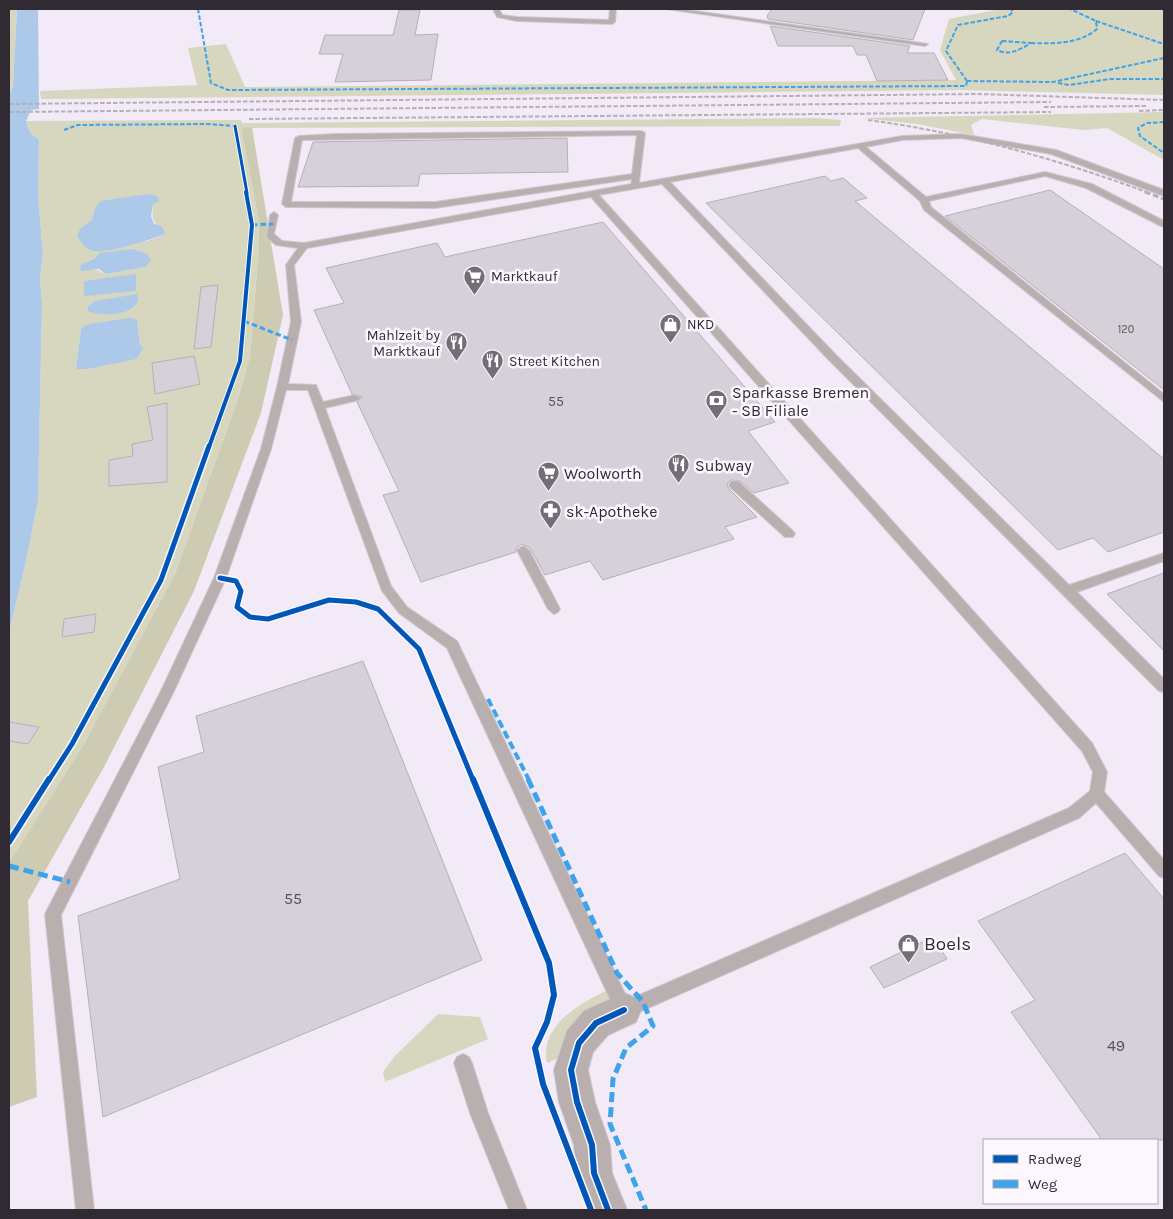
<svg xmlns="http://www.w3.org/2000/svg" width="1173" height="1219" font-family="Karla,sans-serif">
<style>
.green{fill:#d7d6bf;fill-rule:evenodd}
.forest{fill:#cdccb3}
.water{fill:#adc9e9}
.building{fill:#d6d0d9;stroke:#b6afb8}
.lines{fill:none;stroke-linecap:round;stroke-linejoin:round}
.service-casing{stroke:#cec8d2;stroke-width:2}
.minor-casing{stroke:#cec8d2;stroke-width:2}
.service{fill:#b9afaf;fill-rule:evenodd}
.minor{fill:#b9afaf;fill-rule:evenodd}
.rail-far1{stroke:#b7afb5;stroke-width:2;stroke-dasharray:4.5 2;stroke-linecap:butt}
.rail{stroke:#b7afb5;stroke-width:3;stroke-dasharray:5.5 3;stroke-linecap:butt}
.quiet-far3{stroke:#3ea3eb;stroke-width:2;stroke-dasharray:4.5 2;stroke-linecap:butt}
.quiet-far2{stroke:#3ea3eb;stroke-width:3;stroke-dasharray:5.5 3;stroke-linecap:butt}
.quiet-far1{stroke:#3ea3eb;stroke-width:4;stroke-dasharray:8 4;stroke-linecap:butt}
.quiet{stroke:#3ea3eb;stroke-width:5;stroke-dasharray:10 5;stroke-linecap:butt}
.cycleway-far3-casing{stroke:#fcf7ff;stroke-width:5}
.cycleway-far2-casing{stroke:#fcf7ff;stroke-width:6}
.cycleway-far1-casing{stroke:#fcf7ff;stroke-width:8}
.cycleway-casing{stroke:#fcf7ff;stroke-width:9}
.cycleway-far3{stroke:#0057b8;stroke-width:3}
.cycleway-far2{stroke:#0057b8;stroke-width:4}
.cycleway-far1{stroke:#0057b8;stroke-width:5}
.cycleway{stroke:#0057b8;stroke-width:6}
.labels{text-anchor:middle;dominant-baseline:central;stroke-width:5;stroke-linejoin:round;paint-order:stroke}
.far-number-label{font-size:11px;fill:#5a545c}
.far-poi-label{font-size:14px;fill:#302a32;stroke:#fcf7ff;text-anchor:start}
.number-label{font-size:14px;fill:#5a545c}
.poi-label{font-size:16px;fill:#302a32;stroke:#fcf7ff;text-anchor:start}
.near-number-label{font-size:16px;fill:#5a545c}
.near-poi-label{font-size:19px;fill:#302a32;stroke:#fcf7ff;text-anchor:start}
</style>
<rect width="100%" height="100%" fill="#f2eaf6"/>
<g class="green">
<path d="M9 9H17L13 86 9 97Z"/>
<path d="M1001 9H1164V95L961 90 41 99 40 91 197 85 188 48 226 44 245 87 956 80 940 50 949 19Z"/>
<path d="M1164 112V160L1107 128 1084 130 982 119 971 125 974 135 917 124 862 118Z"/>
<path d="M816 118 841 120 840 126 241 128 258 216 259 247 250 357 237 402 175 574 84 744 9 863V631L25 566 38 501 42 303 40 278 43 255 38 196 39 139 31 134 26 121 241 120 242 123H251ZM153 204C151 219 154 224 165 234 138 249 108 242 79 238L77 236 81 229 93 220 95 208ZM94 259 145 267 106 274 81 264ZM137 320 140 344 76 369 81 328Z"/>
<path d="M606 991 611 1004 563 1056 547 1063C539 1027 578 1004 606 991Z"/>
<path d="M438 1014 480 1017 488 1039 385 1082 383 1072 395 1056Z"/>
</g>
<path class="forest" d="M252 127 283 315 261 413 194 591 104 767 28 901 37 1097 9 1107V863L84 744 175 574 237 402 250 357 259 247 258 216 241 128Z"/>
<g class="water">
<path d="M17 9H38L39 109 31 110 26 121 31 134 39 139 38 196 43 255 40 278 42 303 38 501 25 566 9 631V97L13 86Z"/>
<path d="M147 194 157 196 159 201 153 204 151 216 154 224 162 226 165 234C154 239 105 254 94 251 85 249 82 243 77 236L80 229 92 220 95 208 101 201Z"/>
<path d="M133 249 147 254 151 260 145 267 106 274 99 269 80 271 81 264 94 259 100 253Z"/>
<path d="M136 274V291L84 296V281Z"/>
<path d="M137 294 138 301C128 318 105 315 89 312L87 307 95 301Z"/>
<path d="M130 318 137 320 140 344 143 349 136 359 87 369H76L81 328 89 324Z"/>
</g>
<g class="building">
<path d="M772 9H925L913 40 768 19 767 16Z"/>
<path d="M399 10H420L415 35 438 34 431 80 335 82 343 54H319L325 35H393Z"/>
<path d="M770 26 910 46 907 53H934L948 80 877 81 866 55H857L853 46H778Z"/>
<path d="M567 138 568 172 420 174 418 186 298 187 313 142Z"/>
<path d="M825 176 831 181 843 178 867 198 855 201 1164 459V532L1108 552 1093 538 1058 550 706 203Z"/>
<path d="M1050 190 1164 269V390L945 216Z"/>
<path d="M603 222 775 422 748 431 789 483 754 493 740 481 731 480 727 484 729 489 757 517 725 527 734 539 603 580 590 561 545 575 530 548 522 544 516 548V552L421 582 383 495 399 491 357 402 362 397 352 394 314 310 344 303 326 268 437 243 445 257Z"/>
<path d="M218 285 211 347 194 349 201 287Z"/>
<path d="M194 356 200 384 155 394 152 363Z"/>
<path d="M167 403V482L109 486V460L133 456 132 444 153 440 147 407Z"/>
<path d="M1164 573V651L1107 594Z"/>
<path d="M96 614 94 632 62 637 64 619Z"/>
<path d="M363 661 482 960 103 1117 78 916 180 879 158 767 204 752 196 716Z"/>
<path d="M9 722 39 727 28 744 9 741Z"/>
<path d="M1125 853 1164 899V1140H1102L1011 1012 1035 1000 978 921Z"/>
<path d="M933 937 947 959 884 988 870 967Z"/>
</g>
<g class="lines">
<defs>
<g id="service">
<path d="M493 9H499L502 15 517 17 609 20 610 9H616L615 22 612 24 517 21 497 17Z"/>
<path d="M666 9H681L928 44 925 46Z"/>
<path d="M641 131 645 133 639 183 902 136 961 134 1056 150 1164 190V195H1161L1051 154 961 138 902 140 866 147 926 197 1045 172 1092 184 1164 221V227L1161 226 1086 188 1045 176 929 201 931 207 1164 394V402L924 210 920 201 858 148 670 182 835 354 1069 585 1164 553V561L1077 592 1164 679V692L1159 691 827 358 662 184 599 195 1092 743 1107 772 1104 792 1164 860V878L1159 876 1096 803 1079 818 630 1016 624 1018 618 1016 447 648 399 613 382 591 308 390H286L271 449 226 578 173 693 61 915 94 1210H76L45 914 160 693 214 578 261 449 277 387 291 322 286 265 298 248 276 245 267 237 270 215 274 212 278 215 274 234 282 241 304 243 631 184 632 179 435 208 286 207 282 204 295 138 299 136 335 134ZM637 135 632 174 435 202H291L302 140ZM591 197 1082 751 1093 772 1090 791 1069 808 628 1000 457 641 407 607 391 586 325 408 359 400 360 398 355 395 323 402 316 385 288 384 301 322 294 265 307 248Z"/>
<path d="M735 481 739 482 793 531 795 534 793 537H785L731 488 729 485 731 482Z"/>
<path d="M523 546 529 550 560 609 558 612 554 614 548 609 517 550Z"/>
<path d="M463 1054 469 1057 472 1063 488 1113 527 1210H509L470 1113 454 1063 457 1057Z"/>
</g>
<path id="minor" d="M624 993 636 998 641 1010 636 1022 608 1035 593 1052 588 1070 595 1102 610 1145 612 1173 627 1210H589L576 1173 574 1145 559 1102 554 1070 567 1031 584 1011Z"/>
</defs>
<use href="#service" class="service-casing"/>
<use href="#minor" class="minor-casing"/>
<use href="#service" class="service"/>
<use href="#minor" class="minor"/>
<g class="rail-far1">
<path d="M9 104 978 94 1164 100"/>
<path d="M1044 107 1146 106"/>
<path d="M1139 111 1164 110"/>
<path d="M9 112 1051 102"/>
<path d="M249 119 1051 112"/>
<path d="M868 120C965 133 1057 159 1149 193"/>
</g>
<path class="rail" d="M1145 192 1164 199"/>
<g class="quiet-far3">
<path d="M198 9 211 83 228 90 966 86 967 81"/>
<path d="M1096 21 1164 44"/>
<path d="M1002 41 1031 43C1019 50 1010 56 997 50Z"/>
<path d="M1031 43C1054 44 1079 44 1097 29L1096 21 1070 9"/>
<path d="M967 81 1053 82 1164 58"/>
<path d="M967 81 946 51 958 25 1008 16 1013 12 1011 9"/>
<path d="M1058 83 1069 85 1110 79H1164"/>
<path d="M1164 122 1147 123 1138 128 1140 136 1164 153"/>
<path d="M64 130 78 125 208 124 235 126V132"/>
</g>
<g class="quiet-far2">
<path d="M252 225 273 224"/>
<path d="M244 321 292 340"/>
</g>
<path class="quiet-far1" d="M488 699 529 780"/>
<g class="quiet">
<path d="M528 779 617 973 643 1002 653 1026 626 1048 613 1079 610 1124 646 1210"/>
<path d="M9 866 70 882"/>
</g>
<defs>
<path id="cycleway-far3" d="M235 126 247 193"/>
<path id="cycleway-far2" d="M209 447 240 361 252 225 246 192"/>
<g id="cycleway-far1">
<path d="M220 578 236 581 241 591 237 607 250 617 268 619 329 600 356 602 378 609 419 649 473 780"/>
<path d="M49 780 72 744 161 580 209 446"/>
</g>
<g id="cycleway">
<path d="M473 779 549 963 554 995 547 1022 535 1048 543 1084 591 1210"/>
<path d="M9 842 49 779"/>
<path d="M608 1210 594 1173 592 1145 577 1102 571 1070 579 1043 596 1023 624 1010"/>
</g>
</defs>
<use href="#cycleway-far3" class="cycleway-far3-casing"/>
<use href="#cycleway-far2" class="cycleway-far2-casing"/>
<use href="#cycleway-far1" class="cycleway-far1-casing"/>
<use href="#cycleway" class="cycleway-casing"/>
<use href="#cycleway-far3" class="cycleway-far3"/>
<use href="#cycleway-far2" class="cycleway-far2"/>
<use href="#cycleway-far1" class="cycleway-far1"/>
<use href="#cycleway" class="cycleway"/>
</g>
<defs>
<symbol id="supermarket-pin" viewBox="-11 -11 22 30"><path d="M0 17L-7.5 6A9.5 9.5 0 1 1 7.5 6Z" fill="#746d77" stroke="#fcf7ff"/><path d="M-6-5.5h2.5l.6 2H6L4.5 2H-2.5L-4.4-4H-6ZM-1.5 3.2a1.3 1.3 0 1 0 .1 0ZM3 3.2a1.3 1.3 0 1 0 .1 0Z" fill="#fff"/></symbol>
<symbol id="shop-pin" viewBox="-11 -11 22 30"><path d="M0 17L-7.5 6A9.5 9.5 0 1 1 7.5 6Z" fill="#746d77" stroke="#fcf7ff"/><path d="M-5-2.5h2.3a2.7 3.5 0 0 1 5.4 0H5L5.5 6h-11ZM-1.5-2.5h3a1.5 2.3 0 0 0-3 0Z" fill="#fff"/></symbol>
<symbol id="restaurant-pin" viewBox="-11 -11 22 30"><path d="M0 17L-7.5 6A9.5 9.5 0 1 1 7.5 6Z" fill="#746d77" stroke="#fcf7ff"/><path d="M-5-6h1v4h1v-4h1v4h1v-4h1v5L-1.5 .5V6h-2V.5L-5-1ZM5-6V6H3V1.5H1.5Q1.5-4 5-6Z" fill="#fff"/></symbol>
<symbol id="bank-pin" viewBox="-11 -11 22 30"><path d="M0 17L-7.5 6A9.5 9.5 0 1 1 7.5 6Z" fill="#746d77" stroke="#fcf7ff"/><path d="M-6-4H6V4H-6ZM0-2.3a2.3 2.3 0 1 0 0 4.6a2.3 2.3 0 1 0 0-4.6Z" fill="#fff"/></symbol>
<symbol id="pharmacy-pin" viewBox="-11 -11 22 30"><path d="M0 17L-7.5 6A9.5 9.5 0 1 1 7.5 6Z" fill="#746d77" stroke="#fcf7ff"/><path d="M-2-6h4v4h4v4h-4v4h-4v-4h-4v-4h4Z" fill="#fff"/></symbol>
</defs>
<g fill-rule="evenodd">
<use href="#supermarket-pin" x="462" y="264" width="25" height="34"/>
<use href="#shop-pin" x="658" y="312" width="25" height="34"/>
<use href="#restaurant-pin" x="444" y="330" width="25" height="34"/>
<use href="#restaurant-pin" x="480" y="348" width="25" height="34"/>
<use href="#bank-pin" x="704" y="388" width="25" height="34"/>
<use href="#restaurant-pin" x="666" y="452" width="25" height="34"/>
<use href="#supermarket-pin" x="536" y="460" width="25" height="34"/>
<use href="#pharmacy-pin" x="538" y="498" width="25" height="34"/>
<use href="#shop-pin" x="896" y="932" width="25" height="34"/>
</g>
<g class="labels">
<g class="far-number-label">
<text x="1126" y="329">120</text>
</g>
<g class="far-poi-label">
<text x="491" y="276">Marktkauf</text>
<text x="687" y="324">NKD</text>
<text x="440" y="335" text-anchor="end">Mahlzeit by<tspan x="440" dy="16">Marktkauf</tspan></text>
<text x="509" y="361">Street Kitchen</text>
</g>
<g class="number-label">
<text x="556" y="401">55</text>
</g>
<g class="poi-label">
<text x="732" y="392">Sparkasse Bremen<tspan x="732" dy="18">- SB Filiale</tspan></text>
<text x="695" y="465">Subway</text>
<text x="564" y="473">Woolworth</text>
<text x="566" y="511">sk-Apotheke</text>
</g>
<g class="near-number-label">
<text x="293" y="898">55</text>
<text x="1116" y="1045">49</text>
</g>
<g class="near-poi-label">
<text x="924" y="944">Boels</text>
</g>
</g>
<rect width="1173" height="1219" fill="none" stroke="#302a32" stroke-width="20"/>
<rect x="983" y="1139" width="175" height="65" fill="#fcf7ff" stroke="#aaa5ad"/>
<rect x="993" y="1155" width="25" height="8" fill="#0057b8" stroke="#aaa5ad"/>
<text x="1028" y="1164" font-size="15" fill="#302a32">Radweg</text>
<rect x="993" y="1180" width="25" height="8" fill="#3ea3eb" stroke="#aaa5ad"/>
<text x="1028" y="1189" font-size="15" fill="#302a32">Weg</text>
</svg>
